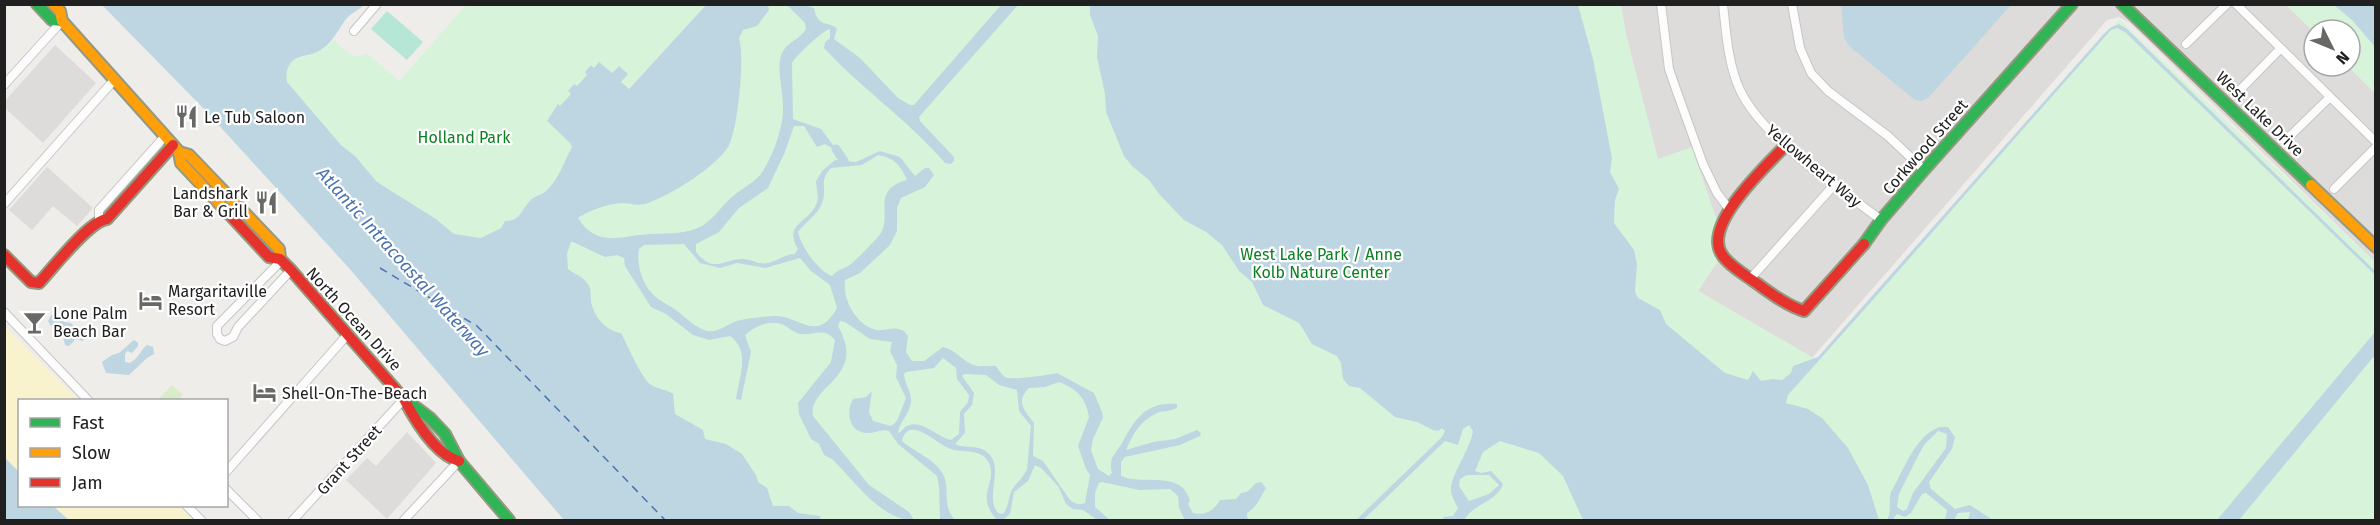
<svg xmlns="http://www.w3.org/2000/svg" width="2380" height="525" font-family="'Fira Sans',sans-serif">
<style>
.residential{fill:#dedcda}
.religious{fill:#dddcda}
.grass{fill:#d8ecc8}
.sand{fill:#f8f3cd}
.park{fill:#d7f4da}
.pitch{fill:#b5e6d6}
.water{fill:#bdd6e1;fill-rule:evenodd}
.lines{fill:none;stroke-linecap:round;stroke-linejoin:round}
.canal{stroke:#bdd6e1;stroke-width:9}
.ferry{stroke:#4b73b1;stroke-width:1.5;stroke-dasharray:8 6;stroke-linecap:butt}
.street-casing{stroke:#c7c6c5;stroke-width:10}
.fast-casing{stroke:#959980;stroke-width:14}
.slow-casing{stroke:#959980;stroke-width:14}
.jam-casing{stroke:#959980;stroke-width:14}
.street{stroke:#fdfcfc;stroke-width:8}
.fast{stroke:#30b455;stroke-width:10}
.slow{stroke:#ff9f0a;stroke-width:10}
.jam{stroke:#e5322d;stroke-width:10}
.labels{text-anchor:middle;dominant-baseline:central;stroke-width:4.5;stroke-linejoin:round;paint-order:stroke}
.street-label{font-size:16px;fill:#202020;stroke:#fff}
.poi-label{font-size:16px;fill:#202020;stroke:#fff;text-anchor:start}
.park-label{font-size:16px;fill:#0b8122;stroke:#fff}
.water-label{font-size:18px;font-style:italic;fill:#4b73b1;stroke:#fff}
</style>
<rect width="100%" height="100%" fill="#efede9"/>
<path class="residential" d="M1621 5H2286L2314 32V66H2348L2375 93V262L2130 23 2119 17 2107 20 1812 358 1698 291 1717 262 1711 242 1716 218 1658 160 1626 35Z"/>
<g class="religious">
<path d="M55 45 96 83 43 143 5 108V101Z"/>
<path d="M47 167 93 208 77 226 53 206 32 230 9 210Z"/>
<path d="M407 432 436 463 387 519 346 480 367 458 376 466Z"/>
</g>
<path class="grass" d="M172 385 183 395 178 400H158Z"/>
<g class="sand">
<path d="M4 326 78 400H20L19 472 5 457Z"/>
<path d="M53 506H179L193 520H69Z"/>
</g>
<g class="park">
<path d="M466 5H706L628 89 621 82 618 66 612 73 591 65 588 75 577 87 574 85 568 91 571 94 560 106 558 104 547 121 570 143 572 148C564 162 558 181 545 192 540 196 533 196 529 202 520 211 520 221 505 221L501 228 481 238 454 234 436 219 377 182 356 157 341 145 286 82C284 53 301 61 318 52 323 49 329 44 334 40 344 49 352 62 367 53L399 81Z"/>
<path d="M729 5H1621L1626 35 1658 159 1692 147 1716 218 1711 242 1717 262 1698 291 1819 361 2119 19 2375 262V520H750L506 250Z"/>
<path d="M2286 5H2375V93L2348 66 2350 30H2314V32Z"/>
</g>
<path class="pitch" d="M387 11 423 42 407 60 371 29Z"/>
<g class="water">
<path d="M102 5H364C359 10 351 13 346 19 337 31 333 43 319 51 309 57 297 54 290 64 286 70 286 75 287 82L341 145 356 157 377 182 436 219 454 234 481 238 501 228 505 221C520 221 520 212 529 202 533 196 540 196 545 192 558 181 564 162 572 147L570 143 547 121 558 104 560 106 571 94 568 91 574 84 577 86 587 75 585 72 591 65 594 68 599 62 612 73 619 66 628 74 621 82 629 89 706 5H768L769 10 757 26 743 30 739 38C745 56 738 131 728 147 716 167 668 197 645 204 637 206 629 203 622 203 607 204 590 210 578 218 598 250 625 234 653 234 670 233 687 234 702 226 715 218 721 206 732 197 742 188 756 182 763 171 774 153 784 126 783 105 783 89 775 65 783 51 787 43 800 39 806 29L805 23 787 5H804L814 8C815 11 815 14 817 17 821 26 831 22 837 29L834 39 860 58 898 98 910 105H914L1001 5H1018L919 117 920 121 954 157V161L951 164 945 163C908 120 862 89 824 48L825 42 830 38V29C822 31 797 55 792 63L793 119 821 129 836 149H834L825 144 817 147 804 126H794L785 152 768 188 739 208 719 232 696 244V252C714 275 724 258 744 259 753 260 759 265 768 263 778 261 785 254 795 254L798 249C783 224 808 223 816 205 820 197 816 189 816 181L822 171 835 160 856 162 880 151 900 157 915 176 925 168H929L934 175 925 187 901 198 897 208V231L890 245 860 273 845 280C842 299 856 325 876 330 885 332 891 325 904 331L908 336 906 352 912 361H924L943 347C957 350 963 363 977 366 983 367 990 365 996 366 999 370 1001 374 1005 377 1011 381 1048 375 1057 373L1094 393 1102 412 1103 418 1093 439 1091 450 1098 469 1109 476 1112 473C1108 458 1115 455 1122 443 1134 420 1146 401 1177 404V408C1170 412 1164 410 1157 413 1140 421 1133 434 1126 450L1153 442 1175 439 1197 430 1201 433 1200 436 1180 445 1125 457 1121 462V476C1144 486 1182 469 1190 501L1188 504 1193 513C1206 516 1214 510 1220 500L1236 499 1241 493 1247 492 1256 483 1261 482 1266 488C1261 497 1256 508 1247 513V517L1250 520H1185L1179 508 1178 496 1170 489 1139 490 1102 482 1099 483 1095 493V507L1110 520H1097L1083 510 1073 509 1066 504 1058 486 1041 468 1035 465 1028 481 1014 492 1010 514 1003 520H997C974 494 998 484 989 463 982 448 963 453 951 449 938 446 909 413 902 441 913 451 935 459 943 474 951 491 941 504 955 520H940L939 487 937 476 898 444 889 431C880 428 875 434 866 433 848 432 846 411 853 399L866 397 872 391 869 412 873 421 891 426 897 421 906 398 896 377 897 365 890 351 892 342 870 339 845 322 840 321 838 326C868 379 808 384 813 416L869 485 909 512 914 520C881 521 854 480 832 459L824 455 819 444 811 439 799 414 798 403 831 362 835 340C824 326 814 336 800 334 795 333 789 328 784 325 769 319 756 326 745 335L751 352 741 400 736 399C739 377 751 351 730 336L709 340 693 335 666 314 651 307 625 266 624 258 617 255 605 257 573 242H571L567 254 568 269C574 274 582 276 587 283 592 288 590 294 591 301 593 316 606 331 621 333 627 344 641 377 650 384 656 389 666 389 673 394L675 414 703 430 705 439 726 444 742 454 756 475 758 482 767 488 773 506H789L798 513 820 516 821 520H564L348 267 205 110ZM878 155C895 158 901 166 907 180 871 190 892 212 881 233 878 238 856 260 851 264 844 269 838 269 832 276 818 271 801 246 798 232 805 222 818 215 822 203 828 188 818 182 831 168L862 165ZM684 244 700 263 720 268 737 263 765 268 800 258 811 271 830 285 837 308C816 345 799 314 773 316 762 317 748 318 737 321 727 324 718 333 707 331 696 328 686 318 677 311 671 306 664 303 658 299 643 288 636 266 639 249L644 245ZM943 358 956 368 957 379 969 395 968 402 960 412 959 434 951 440C937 438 921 417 905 427 903 429 901 432 898 433 899 422 910 414 911 402 912 392 905 385 904 374L906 372 934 368ZM964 374 986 375 999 385 1017 390 1019 411 1031 426 1027 469C1023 478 1017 482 1012 490 1008 498 1009 507 1003 514L998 513C984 496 1005 468 988 453 979 444 965 449 955 444L965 433 964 414 972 405 974 393 962 376ZM1059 382C1077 389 1086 398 1089 417L1078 446 1086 469 1090 475 1085 503C1079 505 1074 504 1070 500L1043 461 1033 456 1034 423C1025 411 1015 402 1029 388L1045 387Z"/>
<path d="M1090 5H1578L1593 59 1612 158 1610 172 1619 189 1615 200 1614 223 1634 250 1637 264 1635 292 1638 298 1660 310 1666 324 1725 373 1748 380 1753 371 1761 381 1773 379 1782 380 1791 373 1793 366 1818 357 2102 36 2110 28 2119 24 2127 29 2375 271V275L2125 32 2117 28 2111 30C2003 151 1897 274 1788 395L1786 403 1808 409 1822 418 1848 448 1868 485 1879 520H1583L1563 476 1539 453 1500 441 1483 452 1475 471 1481 473 1491 471 1503 484C1497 502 1473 504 1464 520H1442L1444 517 1453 516 1458 508C1455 502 1451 496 1451 490 1450 476 1470 450 1473 431L1469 425 1463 429 1458 445 1445 441 1363 520H1356L1442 437 1445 431 1442 428 1438 431 1433 430 1417 422 1395 417 1360 388 1349 386 1343 379 1341 363 1337 356 1312 344 1299 323 1263 305 1252 282 1239 271 1222 245 1206 232 1184 220 1160 195 1149 180 1132 166 1124 156 1106 112 1105 94 1097 57 1098 36 1090 15ZM1467 475H1489L1499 485 1489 494 1469 501 1459 486 1460 479Z"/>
<path d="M1841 5V4L2011 5 1929 97 1922 101 1915 100 1849 46 1844 37Z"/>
<path d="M2334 5H2375V47L2353 21Z"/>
<path d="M52 314H58L64 322 71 323 78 331H84L87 337 82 341 76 339 69 346 65 345 62 331 50 325 48 321Z"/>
<path d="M2375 332V355L2239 520H2217Z"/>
<path d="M134 340 138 343V346L132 353 127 351 125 354V362L130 363C141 356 140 350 147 345L153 347 154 354 147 358 129 375 106 373 102 362 112 355 119 353Z"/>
<path d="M1940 427H1948L1955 437 1952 449 1929 482 1931 489 1955 509 1970 505 1993 520H1968L1970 512 1958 513 1954 520H1945L1947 510 1926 493 1922 494 1911 513 1905 517 1897 514 1892 520H1887C1892 511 1888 502 1891 492 1904 470 1915 435 1940 427ZM1938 431 1947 434 1946 448 1913 493 1907 509 1903 511 1897 507 1899 494 1919 454 1924 445Z"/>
<path d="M4 457 19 472 20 506H53L69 520H5Z"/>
</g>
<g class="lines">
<path class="canal" d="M836 149 844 161"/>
<path class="ferry" d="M380 268 477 326 665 520"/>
<defs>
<g id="street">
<path d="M1661 4 1669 69 1677 92 1703 164 1717 193 1729 209"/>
<path d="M1723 4C1726 32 1728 64 1740 90 1763 139 1838 187 1881 220"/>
<path d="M1792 4 1800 48 1811 73 1828 91 1888 136 1924 170"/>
<path d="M2236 4 2376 142"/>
<path d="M354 31 377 4"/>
<path d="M2186 44 2227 4"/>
<path d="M4 85 62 21"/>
<path d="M2237 93 2280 49"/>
<path d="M2286 140 2330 97"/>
<path d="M2334 189 2376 147"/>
<path d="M4 204 115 79"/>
<path d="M99 220V210L165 136"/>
<path d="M281 261 217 326V334L220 339 225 341 233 337 238 327 291 270"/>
<path d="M1751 278 1835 184"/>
<path d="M4 312 88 400"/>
<path d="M226 472 348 334"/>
<path d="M226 489 257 520"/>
<path d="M187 506 201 520"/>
<path d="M293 520 404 399"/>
<path d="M404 520 459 461"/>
</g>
<g id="fast">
<path d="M37 4 52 20 62 21"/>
<path d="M2122 4 2311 185"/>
<path d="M1864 244 1881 220 1924 170 2072 4"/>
<path d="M405 399 430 418 445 434 459 461 509 520"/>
</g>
<g id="slow">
<path d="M53 4 60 11 62 21 173 145 179 152 181 163 230 215"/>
<path d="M179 152 189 155 279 249 280 259"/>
<path d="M2311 185 2376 247"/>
</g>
<g id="jam">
<path d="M1785 146C1766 166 1704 223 1721 253 1727 264 1742 273 1752 280 1768 291 1785 305 1804 311L1864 244"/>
<path d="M230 215 269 257 280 259 291 270 404 399C415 420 436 455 459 461"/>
<path d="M4 255 31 282 39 283C53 268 89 221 107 219L173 145"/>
</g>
</defs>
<use href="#street" class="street-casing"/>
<use href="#fast" class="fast-casing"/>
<use href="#slow" class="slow-casing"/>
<use href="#jam" class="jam-casing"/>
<use href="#street" class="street"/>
<use href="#fast" class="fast"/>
<use href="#slow" class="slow"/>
<use href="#jam" class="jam"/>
</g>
<defs>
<symbol id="restaurant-bare" viewBox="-9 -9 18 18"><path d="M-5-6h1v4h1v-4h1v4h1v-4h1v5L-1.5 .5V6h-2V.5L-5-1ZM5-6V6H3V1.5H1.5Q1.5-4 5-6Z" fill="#686866" stroke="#fff" stroke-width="2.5" paint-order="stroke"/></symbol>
<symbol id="hotel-bare" viewBox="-9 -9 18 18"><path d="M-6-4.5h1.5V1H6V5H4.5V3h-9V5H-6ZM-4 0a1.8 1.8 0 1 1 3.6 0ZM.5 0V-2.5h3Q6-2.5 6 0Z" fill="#686866" stroke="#fff" stroke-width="2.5" paint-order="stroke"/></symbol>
<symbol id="bar-bare" viewBox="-9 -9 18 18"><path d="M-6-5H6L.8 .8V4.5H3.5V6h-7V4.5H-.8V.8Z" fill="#686866" stroke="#fff" stroke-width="2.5" paint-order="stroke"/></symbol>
</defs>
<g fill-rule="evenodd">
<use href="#restaurant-bare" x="170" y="100" width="33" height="33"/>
<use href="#restaurant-bare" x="250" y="186" width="33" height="33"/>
<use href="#hotel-bare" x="134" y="284" width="33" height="33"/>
<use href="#bar-bare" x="18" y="306" width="33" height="33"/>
<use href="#hotel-bare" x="248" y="376" width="33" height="33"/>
</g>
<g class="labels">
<g class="street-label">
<text transform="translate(2260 114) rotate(44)">West Lake Drive</text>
<text transform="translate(1925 147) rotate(-49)">Corkwood Street</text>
<text transform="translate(1814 166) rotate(40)">Yellowheart Way</text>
<text transform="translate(354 319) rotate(48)">North Ocean Drive</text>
<text transform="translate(349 460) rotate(-48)">Grant Street</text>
</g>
<g class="poi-label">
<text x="204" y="117">Le Tub Saloon</text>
<text x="248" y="193" text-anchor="end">Landshark<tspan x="248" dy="18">Bar &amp; Grill</tspan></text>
<text x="168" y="291">Margaritaville<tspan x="168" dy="18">Resort</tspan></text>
<text x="53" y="313">Lone Palm<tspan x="53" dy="18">Beach Bar</tspan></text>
<text x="282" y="393">Shell-On-The-Beach</text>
</g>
<g class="park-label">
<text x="464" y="137">Holland Park</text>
<text x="1321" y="254">West Lake Park / Anne<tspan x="1321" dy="18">Kolb Nature Center</tspan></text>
</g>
<g class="water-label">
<text transform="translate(403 262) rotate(48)">Atlantic Intracoastal Waterway</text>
</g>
</g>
<rect width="2380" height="525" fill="none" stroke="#202020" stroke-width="12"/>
<rect x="18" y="399" width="210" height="108" fill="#ffffff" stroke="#a6a6a6" stroke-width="1.5"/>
<rect x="30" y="418" width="30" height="9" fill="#30b455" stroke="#a6a6a6" stroke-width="1.5"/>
<text x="72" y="429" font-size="18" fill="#202020">Fast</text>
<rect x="30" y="448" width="30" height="9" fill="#ff9f0a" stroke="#a6a6a6" stroke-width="1.5"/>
<text x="72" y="459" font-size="18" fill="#202020">Slow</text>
<rect x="30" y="478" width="30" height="9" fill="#e5322d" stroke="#a6a6a6" stroke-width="1.5"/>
<text x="72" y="489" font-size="18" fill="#202020">Jam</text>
<g transform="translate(2332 48) rotate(133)"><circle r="28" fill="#ffffff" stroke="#a6a6a6" stroke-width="1.5"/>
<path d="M0-4.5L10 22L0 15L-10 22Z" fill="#686866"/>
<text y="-9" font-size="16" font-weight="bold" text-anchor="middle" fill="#202020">N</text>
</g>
</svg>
